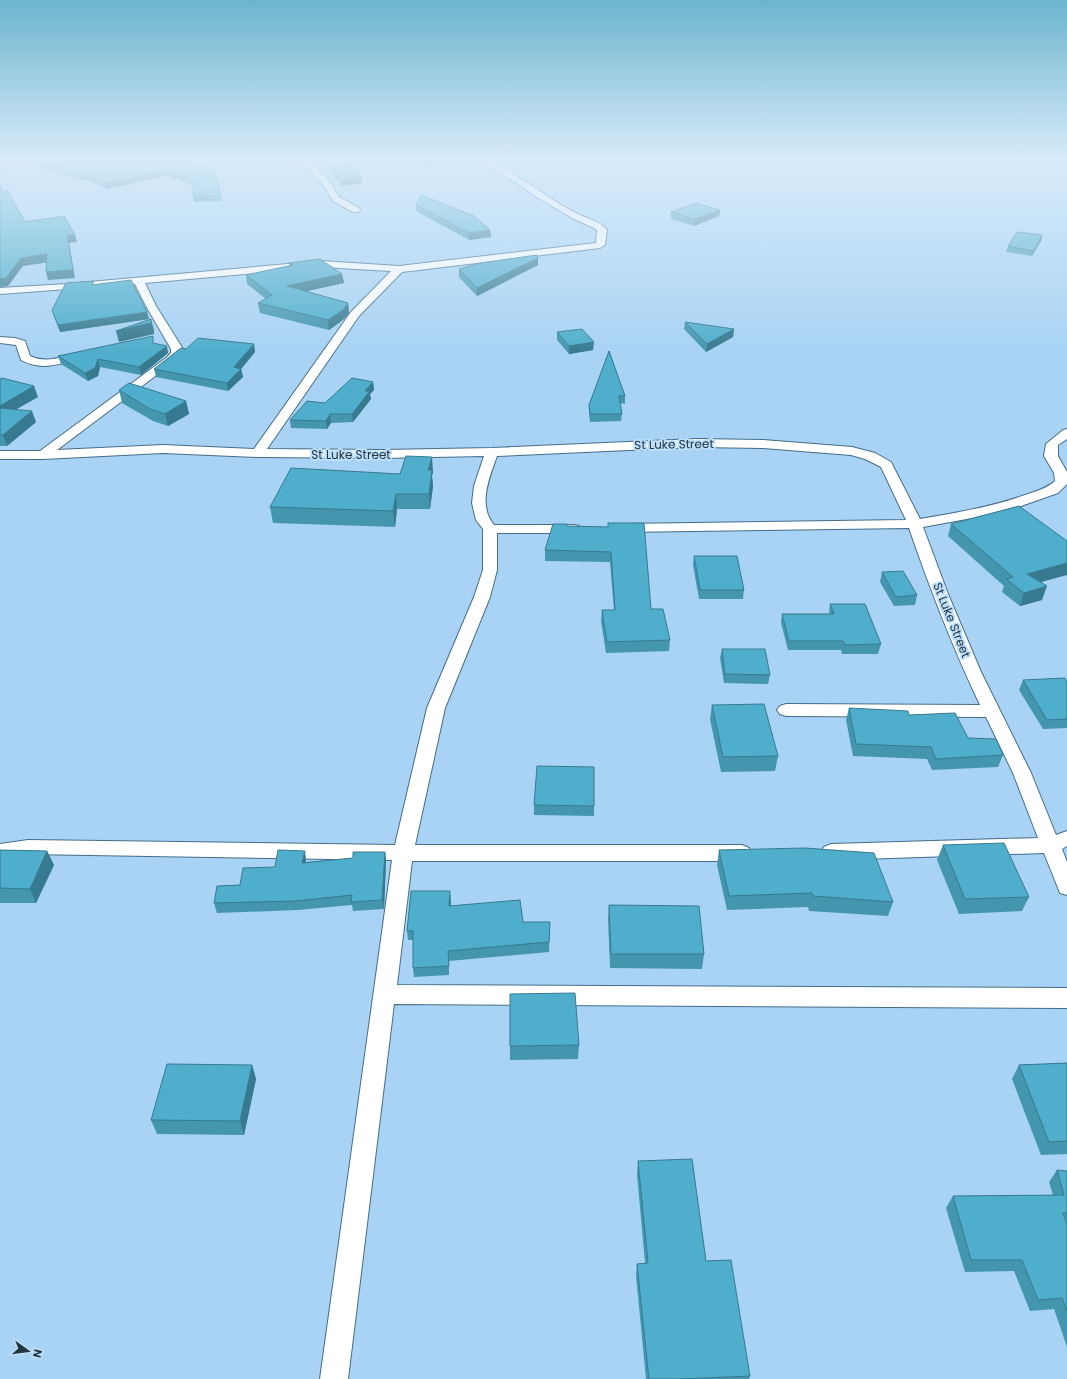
<svg xmlns="http://www.w3.org/2000/svg" width="1067" height="1379" font-family="Poppins,sans-serif">
<style>
.lines{fill:none;stroke-linecap:round;stroke-linejoin:round}
.minor-casing{stroke:#456d8a;stroke-width:2}
.minor{fill:#fff;fill-rule:evenodd}
.wall{fill:#4496af}
.shaded-wall{fill:#377a8f}
.building{fill:#4faecc;stroke:#377a8f}
.labels{text-anchor:middle;dominant-baseline:central;stroke-width:4;stroke-linejoin:round;paint-order:stroke}
.street-label{font-size:12px;fill:#243642;stroke:#bddffa}
</style>
<rect width="100%" height="100%" fill="#a8d3f4"/>
<g class="lines">
<defs>
<g id="minor">
<path d="M19 161H39L35 163 0 169V165Z"/>
<path d="M290 161H302L316 167 331 184 339 197 359 208 360 210 359 212H353L333 201 325 187 310 171Z"/>
<path d="M477 161C481 161 486 161 489 162 522 175 548 200 580 215 589 219 601 222 607 230L605 245 600 248 402 272 359 316 267 449 382 450 492 448 696 439 763 440 852 447 875 453 891 462 920 519C955 513 991 507 1025 495 1036 491 1046 489 1055 481L1054 473 1044 456 1046 444 1063 430 1067 429V439L1058 445V456L1067 472V484L1058 493 1021 506 972 518 923 527 948 594 981 672 1031 773 1056 835 1067 831V846L1062 849 1067 862V895L1060 893 1044 853 831 860 824 857 821 852 824 847 831 844 1038 838 1013 773 986 717 786 716 780 714 777 710 780 706 786 704 980 705C953 648 930 589 909 528L623 532 618 531 616 528 618 525 623 524 906 520 881 467 865 459 851 455 763 448 696 447 497 456C490 476 477 505 494 525H574L579 526 581 529 579 532 574 533H497V570L490 597 445 708 415 845H742L749 848 752 853 749 858 742 861H412L397 985 1067 988V1008L394 1004 348 1379H320L392 860 28 854 0 860V844L28 840 395 845 427 708 474 597 483 570V529L476 520 472 503 474 486 484 456 382 458 258 457 163 453 43 459H0V451H40L166 358 171 353V349L146 306 135 284 0 294V288L67 284 321 261 399 266 596 243 597 231 596 229 572 218 535 196 517 183ZM321 267 391 271 351 312 254 449 163 445 57 450 174 362 183 354V349L156 306 145 283Z"/>
<path d="M0 337 15 338 25 341 30 356C46 364 65 356 81 352L85 353 87 355 85 357C64 363 42 372 21 360L16 345 0 343Z"/>
</g>
</defs>
<use href="#minor" class="minor-casing"/>
<use href="#minor" class="minor"/>
</g>
<g class="wall">
<path d="M29 161H193L221 195 222 201 194 202 193 196V186L176 179H171L169 175 107 189 88 180 84 181 30 165Z"/>
<path d="M410 161H453L425 167Z"/>
<path d="M330 165 362 183 341 186 331 171Z"/>
<path d="M416 205 490 230 491 237 469 240 416 211Z"/>
<path d="M720 210 719 216 694 226 671 219V212Z"/>
<path d="M1042 235 1041 241 1032 256 1006 252 1008 246Z"/>
<path d="M289 263 342 274 344 283 306 291 348 303 349 313 344 319 329 330 260 313 258 303 266 299 247 284 246 275 290 266Z"/>
<path d="M538 265 477 296 459 277V269Z"/>
<path d="M95 285 147 312 149 319 60 332 54 317 52 310Z"/>
<path d="M685 322 734 329 733 337 706 352 684 329Z"/>
<path d="M557 332 593 350 569 354 557 340Z"/>
<path d="M154 343 168 353 141 375 100 367 98 376 88 381 61 364 58 356Z"/>
<path d="M254 344 255 352 241 369 243 377 228 391 156 377 154 369 186 349Z"/>
<path d="M609 351 625 396V404L620 403 622 414 621 421 590 422 589 413V405Z"/>
<path d="M0 379 38 397 16 409 36 422 7 446H0Z"/>
<path d="M373 382 374 390 370 394 371 399 353 422 331 423 327 429 291 428 290 420Z"/>
<path d="M119 390 186 401 189 414 168 426 153 421 122 403Z"/>
<path d="M433 472 432 476 433 486 430 509H397L395 527 273 523 270 507 400 474Z"/>
<path d="M951 524 1040 582 1042 600 1020 606 1002 592 1004 586 948 536Z"/>
<path d="M567 526 608 527 651 609 670 640 669 651 606 653 601 621 602 610H614L610 562 545 561V550Z"/>
<path d="M694 556 744 590 743 599H699L693 565Z"/>
<path d="M882 572 917 595 915 605 894 606 880 582Z"/>
<path d="M830 604 881 644 878 654H842L841 650H788L781 623 782 614H829Z"/>
<path d="M722 649 770 675 768 684 724 683 720 658Z"/>
<path d="M1023 680 1067 682V728L1043 729 1019 690Z"/>
<path d="M712 705 778 756 775 771 721 772 710 719Z"/>
<path d="M849 708 909 715 968 738 1003 755 998 767 932 770 927 759 853 756 846 720Z"/>
<path d="M534 805 594 806V816L534 815Z"/>
<path d="M943 845 1029 897 1022 911 959 914 937 860Z"/>
<path d="M0 850 47 851 54 865 36 903H0Z"/>
<path d="M719 850 893 902 888 916 809 911 808 907 727 910 717 865Z"/>
<path d="M385 852 386 861 384 909 353 911 352 905 298 910 217 913 214 903 240 885 275 867 306 860V862L353 858Z"/>
<path d="M451 901V906L523 922H550L549 952 449 961V975L414 977 413 968V940H408L407 931Z"/>
<path d="M609 905 704 954 702 969 610 968 608 919Z"/>
<path d="M579 1045 578 1059 510 1060V1046Z"/>
<path d="M1067 1063V1154L1041 1155 1012 1079 1019 1065Z"/>
<path d="M252 1065 256 1079 244 1135 157 1134 151 1120Z"/>
<path d="M638 1161 750 1376 749 1379H646L636 1276 637 1264 645 1263 637 1174Z"/>
<path d="M1057 1170 1067 1171V1347L1054 1309 1030 1311 1014 1271 965 1272 946 1208 953 1196 1053 1195 1049 1182Z"/>
</g>
<g class="shaded-wall">
<path d="M428 161H453L425 167V162Z"/>
<path d="M168 170 169 175 107 189 106 183Z"/>
<path d="M175 173 176 179H171L170 174Z"/>
<path d="M83 175H86L88 180 84 181Z"/>
<path d="M361 177 362 183 341 186V179Z"/>
<path d="M720 210 719 216 694 226 695 219Z"/>
<path d="M490 230 491 237 469 240V233Z"/>
<path d="M67 235H75L77 242 69 243 75 278 48 280 46 272Z"/>
<path d="M1042 235 1041 241 1032 256 1034 251Z"/>
<path d="M47 254 50 262 23 266 8 286 0 287V279L21 258Z"/>
<path d="M538 258V265L477 296V288Z"/>
<path d="M342 274 344 283 289 295 287 286Z"/>
<path d="M348 303 349 313 344 319 329 330 328 320Z"/>
<path d="M147 312 149 319 60 332 58 325Z"/>
<path d="M151 319 154 330V334L119 342 116 331Z"/>
<path d="M734 329 733 337 706 352 707 344Z"/>
<path d="M594 342 593 350 569 354V346Z"/>
<path d="M254 344 255 352 241 369 243 377 228 391 227 383 234 367Z"/>
<path d="M167 346 168 353 141 375 139 367Z"/>
<path d="M98 359 100 367 98 376 88 381 85 373Z"/>
<path d="M373 382 374 390 370 394 371 399 353 422 352 414 365 391Z"/>
<path d="M34 386 38 397 1 418 0 414V406Z"/>
<path d="M186 401 189 414 168 426 165 414Z"/>
<path d="M32 411 36 422 7 446 3 435Z"/>
<path d="M330 414 331 423 327 429 326 421Z"/>
<path d="M432 457 433 472 432 476 433 486 430 509 429 494 428 470Z"/>
<path d="M396 494 397 509 395 527 393 511Z"/>
<path d="M1067 563V575L1023 587 1027 574Z"/>
<path d="M1047 586 1042 600 1020 606 1024 593Z"/>
<path d="M47 851 54 865 36 903 30 889Z"/>
<path d="M305 851 306 860 304 872 302 863Z"/>
<path d="M385 852 386 861 384 909 382 900Z"/>
<path d="M450 891 451 901 450 916 449 906Z"/>
<path d="M252 1065 256 1079 244 1135 240 1121Z"/>
</g>
<g class="building">
<path d="M34 161H193L215 173 221 195 193 196 194 181 175 173 170 174 168 170 106 183 86 175H83Z"/>
<path d="M350 162 361 177 341 179 330 165Z"/>
<path d="M0 184 2 191 7 190 25 222 64 216 75 235H67L73 270 46 272 47 254 21 258 6 278 0 279Z"/>
<path d="M421 195 474 216 490 230 469 233 416 205Z"/>
<path d="M696 203 720 210 695 219 671 212Z"/>
<path d="M1017 232 1042 235 1034 251 1008 246Z"/>
<path d="M537 255 538 258 477 288 459 269 481 263Z"/>
<path d="M320 259 342 274 287 286 348 303 343 310 328 320 258 303 272 295 246 275 293 265 289 263Z"/>
<path d="M131 280 147 312 58 325 52 310 66 283 94 281 92 285Z"/>
<path d="M151 319V323L116 331Z"/>
<path d="M685 322 734 329 707 344Z"/>
<path d="M582 329 594 342 569 346 557 332Z"/>
<path d="M153 336V343L167 346 139 367 98 359 95 368 85 373 58 356Z"/>
<path d="M198 338 254 344 234 367 241 369 227 383 154 369 181 348 186 349Z"/>
<path d="M609 351 625 396H619L622 414H590L589 405Z"/>
<path d="M2 378 34 386 0 406V379Z"/>
<path d="M352 378 373 382 365 391H370L352 414H330L326 421 290 420 307 401 325 403Z"/>
<path d="M129 383 186 401 165 414 150 409 119 390Z"/>
<path d="M0 408 32 411 3 435H0Z"/>
<path d="M406 456 432 457 428 470H432L429 494H396L393 511 270 507 291 468 400 474Z"/>
<path d="M1019 506 1067 541V563L1027 574 1047 586 1024 593 1006 579 1013 577 951 524Z"/>
<path d="M608 523H644L651 609H663L670 640 607 642 602 610H615L611 552 545 550 553 524H567V526L608 527Z"/>
<path d="M694 556H737L744 590H700Z"/>
<path d="M903 571 917 595 896 597 882 572Z"/>
<path d="M830 604H865L881 644 845 645 843 641H789L782 614H834Z"/>
<path d="M722 649H765L770 675 725 674Z"/>
<path d="M1065 678 1067 682V719L1047 720 1023 680Z"/>
<path d="M764 704 778 756 723 757 712 705Z"/>
<path d="M849 708 908 711 909 715 955 713 968 738 996 739 1003 755 936 759 931 747 856 744Z"/>
<path d="M537 766 594 767V806L534 805Z"/>
<path d="M1004 843 1029 897 965 899 943 845Z"/>
<path d="M805 848 874 853 893 902 813 896 812 893 729 896 719 850Z"/>
<path d="M0 850 47 851 30 889 0 888Z"/>
<path d="M278 850 305 851 302 863 353 858V852H385L382 900 351 902 352 895 296 901 214 903 217 886 240 885 243 868 275 867Z"/>
<path d="M411 891H450L449 906 520 900 523 922H550L549 942 448 951 449 966 413 968V931H407Z"/>
<path d="M609 905 699 906 704 954H611Z"/>
<path d="M575 993 579 1045 510 1046V994Z"/>
<path d="M1067 1063V1141L1049 1142 1019 1065Z"/>
<path d="M167 1064 252 1065 240 1121 151 1120Z"/>
<path d="M692 1159 706 1261 731 1260 750 1376 678 1379H649L637 1264 648 1263 638 1161Z"/>
<path d="M1057 1170 1067 1171V1213H1063L1067 1224V1311L1062 1298 1038 1300 1022 1260H971L953 1196 1064 1195Z"/>
</g>
<linearGradient id="sky" x2="0" y2="1"><stop stop-color="#6bb5ce"/><stop offset="0.45" stop-color="#d8ebfa"/><stop offset="1" stop-color="#d8ebfa" stop-opacity="0"/></linearGradient>
<rect width="1067" height="354" fill="url(#sky)"/>
<g class="labels">
<g class="street-label">
<text transform="translate(674 444) rotate(-1)">St Luke Street</text>
<text x="351" y="454">St Luke Street</text>
<text transform="translate(952 620) rotate(68)">St Luke Street</text>
</g>
</g>
<g transform="translate(28 1351) rotate(104)" stroke="#bddffa" stroke-width="3" paint-order="stroke">
<path d="M0-3L7 15L0 10L-7 15Z" fill="#243642"/>
<text y="-6" font-size="11" font-weight="bold" text-anchor="middle" fill="#243642">N</text>
</g>
</svg>
